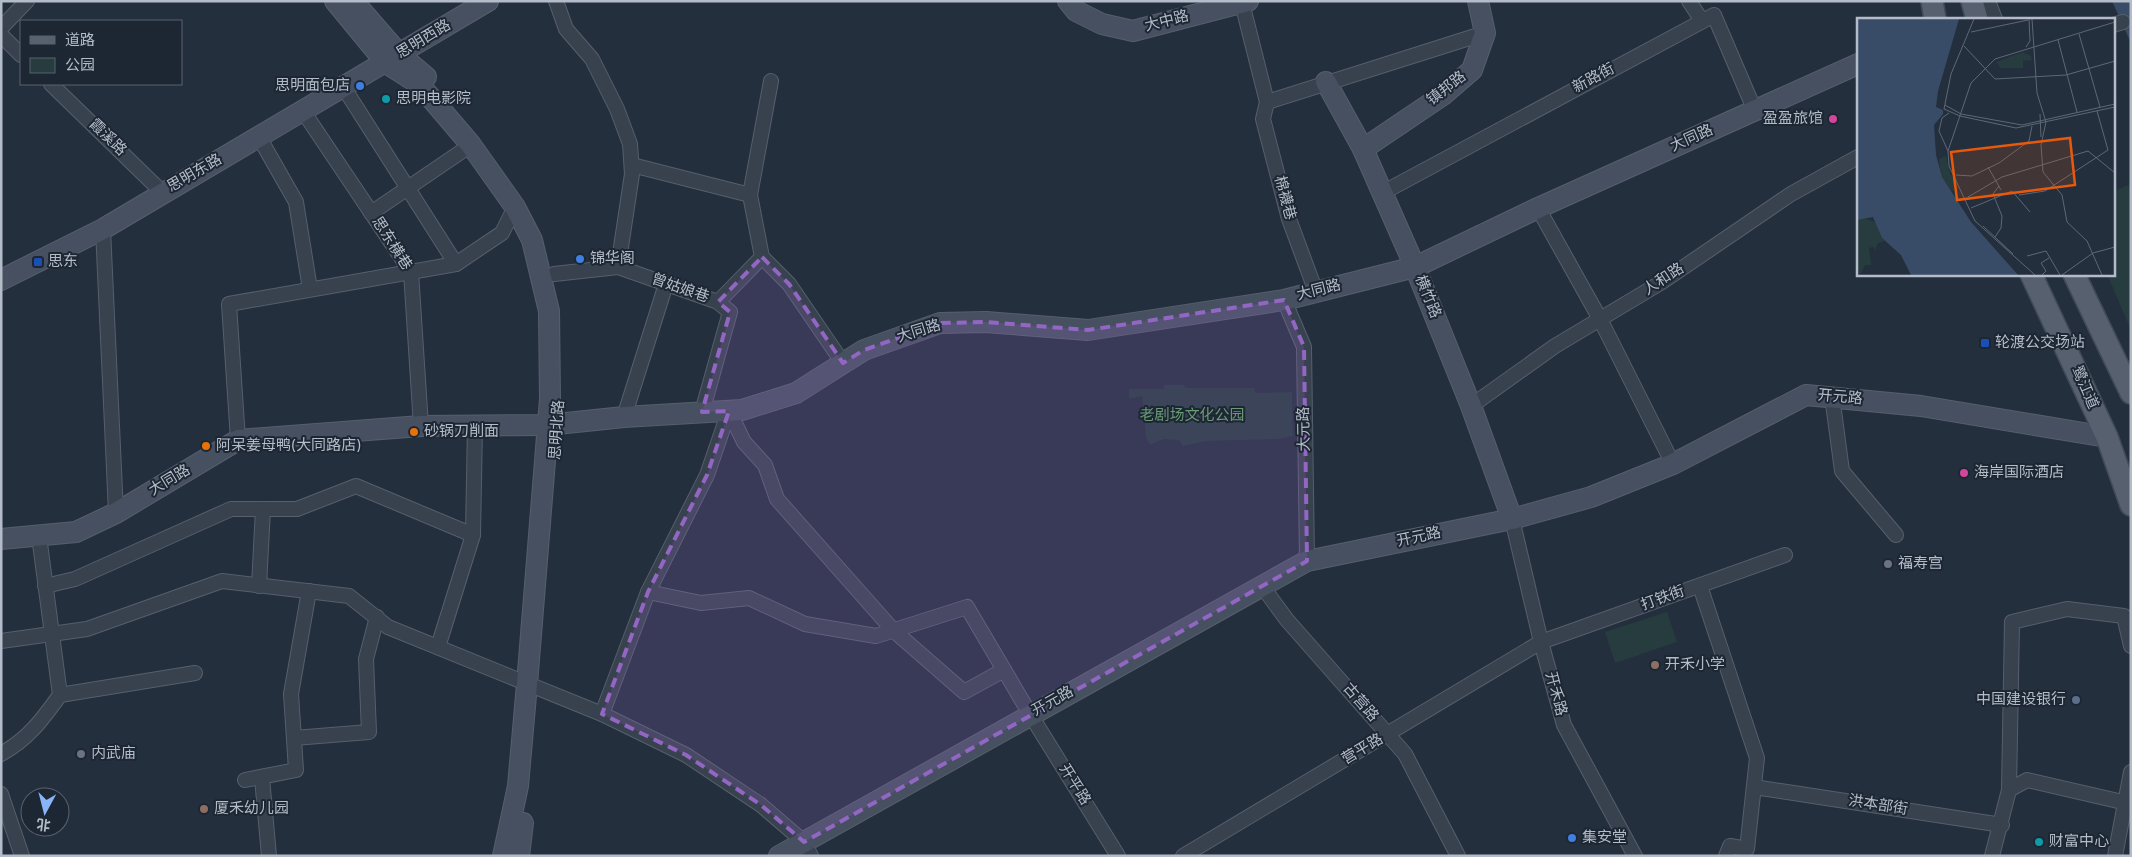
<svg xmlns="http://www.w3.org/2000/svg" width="2132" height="857" font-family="Overpass,'Noto Sans SC',sans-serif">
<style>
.green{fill:#263c3f}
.water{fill:#394c67}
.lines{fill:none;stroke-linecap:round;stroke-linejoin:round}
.street-casing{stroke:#565f6c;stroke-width:16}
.secondary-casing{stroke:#565f6c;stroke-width:22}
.primary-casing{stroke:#414a57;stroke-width:24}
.street{stroke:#38414e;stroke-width:14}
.secondary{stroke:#465061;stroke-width:20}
.primary{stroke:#56606e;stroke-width:21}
.marked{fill:#9266c3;fill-opacity:0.2;stroke:#9266c3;stroke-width:4;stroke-dasharray:10 6;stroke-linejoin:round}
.shop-dot{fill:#3f7fe0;stroke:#1d2633;stroke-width:2}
.culture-dot{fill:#0f9aa8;stroke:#1d2633;stroke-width:2}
.hotel-dot{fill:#d1479c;stroke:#1d2633;stroke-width:2}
.transit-dot{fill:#1a4fb4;stroke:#1d2633;stroke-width:2}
.food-dot{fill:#e8710a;stroke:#1d2633;stroke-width:2}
.worship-dot{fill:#6b7280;stroke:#1d2633;stroke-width:2}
.education-dot{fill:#8d6e63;stroke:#1d2633;stroke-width:2}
.service-dot{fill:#5c6f8a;stroke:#1d2633;stroke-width:2}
.labels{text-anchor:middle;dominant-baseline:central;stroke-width:4;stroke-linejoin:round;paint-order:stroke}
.street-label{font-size:15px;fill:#b4bcc9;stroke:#1d2633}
.poi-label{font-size:15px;fill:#b4bcc9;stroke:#1d2633;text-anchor:start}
.park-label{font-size:15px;fill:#6b9a76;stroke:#1d2633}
.inset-river{fill:none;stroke:#394c67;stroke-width:2.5}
.inset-road{fill:none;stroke:#5e6776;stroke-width:1}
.view{fill:#e8590c;fill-opacity:0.15;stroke:#e8590c;stroke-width:2.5}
.inset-edge{fill:none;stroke:#b4bcc9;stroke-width:2.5}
</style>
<rect width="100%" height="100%" fill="#242f3e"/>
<g class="green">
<path d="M2131 184V330L2107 274H2113V191Z"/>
<path d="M1164 385H1184L1186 388H1254L1256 393 1292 392 1293 436 1278 439 1206 441 1183 446 1179 440 1164 439 1150 445 1146 437 1142 396 1129 399V389H1164Z"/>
<path d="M1667 612 1677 642 1615 663 1605 632Z"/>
</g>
<path class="water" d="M2112 1H2131V43Z"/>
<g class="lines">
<defs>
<g id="street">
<path d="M556 1 566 29 592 59 617 109 630 144 632 174 618 267"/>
<path d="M1689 1 1702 21"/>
<path d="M1988 1 1995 19"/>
<path d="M1242 3 1267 102 1485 33"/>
<path d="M2113 25 2123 22"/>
<path d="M1 28 27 1"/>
<path d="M1 35 21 55"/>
<path d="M771 81 750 195 762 257 789 284 843 363"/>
<path d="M51 84 163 193"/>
<path d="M344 88 456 264"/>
<path d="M1267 102 1263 119 1289 219 1316 292"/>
<path d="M303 111 411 272 421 426"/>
<path d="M259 137 296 202 310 289"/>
<path d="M632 165 750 195"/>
<path d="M1382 193 1714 15 1755 111"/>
<path d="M1538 208 1600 319 1673 464"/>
<path d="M371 213 471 145"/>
<path d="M103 229 116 513"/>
<path d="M554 274 618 267 718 302 730 312 702 412"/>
<path d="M1284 300 1304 347 1307 561"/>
<path d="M718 302 762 257"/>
<path d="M1832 396 1842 471 1896 535"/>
<path d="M1471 406 1555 346 1662 282 1791 194 1858 157"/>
<path d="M729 411 744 442 765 465 777 499 893 630 964 692 1004 670"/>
<path d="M624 417 666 284"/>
<path d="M238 440 229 304 456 264 502 233 515 207"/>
<path d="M1512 519 1541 642 1564 725 1635 856"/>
<path d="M45 586 75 579 231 509H297L356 486 473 535"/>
<path d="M259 586 263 509"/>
<path d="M1262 586 1287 620 1405 754 1458 856"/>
<path d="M1700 586 1757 758 1747 849 1730 846 1726 856"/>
<path d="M648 592 701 603 749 598 805 624 876 636 967 607 1030 714 1118 856"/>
<path d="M1 641 87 629 222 581 349 596 388 627 602 714 686 755 761 805 804 842 811 856"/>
<path d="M438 647 473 535 475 426"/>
<path d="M60 695 195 673"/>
<path d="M602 714 648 592 707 475 729 411"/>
<path d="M294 738 369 732 366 659 377 617"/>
<path d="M1 754C28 739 42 720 60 695L39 536"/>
<path d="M262 778 269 856"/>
<path d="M245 780 296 770 291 694 309 591"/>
<path d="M1754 787 2002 825"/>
<path d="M2009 790 2012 622 2067 609 2124 616 2131 646"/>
<path d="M1 794 22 856"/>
<path d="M1183 856 1541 642 1785 555"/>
<path d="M1992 856 2009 790 2027 780 2131 804"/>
<path d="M2115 856 2131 772"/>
</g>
<g id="secondary">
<path d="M335 1 386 63 419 84 471 145 515 207 532 240 549 311 550 399 527 684 518 786 503 856"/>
<path d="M353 1 400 55 426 77"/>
<path d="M1068 1 1076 11 1102 24 1133 31 1248 1"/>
<path d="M1326 82 1363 149 1415 267 1471 406 1512 519"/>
<path d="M1363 149 1443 95 1472 70 1485 33 1478 1"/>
<path d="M1 280 103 229 488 1"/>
<path d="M1 539 76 532 116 513 238 440 421 426 547 425 624 417 742 410 796 393 864 350 940 323 986 322 1088 330 1284 300 1415 267 1538 208 1858 64"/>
<path d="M519 856 523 823"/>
<path d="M779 856 1307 561 1512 519 1591 497 1673 464 1806 395 1921 406 2107 437"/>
</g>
<g id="primary">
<path d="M1932 1 1935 19"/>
<path d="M1972 1 1977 19"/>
<path d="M2031 274 2107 437 2131 505"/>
<path d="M2074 274 2131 393"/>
</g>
</defs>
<use href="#street" class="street-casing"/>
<use href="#secondary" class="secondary-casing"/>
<use href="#primary" class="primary-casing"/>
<use href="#street" class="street"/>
<use href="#secondary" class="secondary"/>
<use href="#primary" class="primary"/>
</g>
<path class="marked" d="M762 257 789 284 843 363 864 350 940 323 986 322 1088 330 1284 300 1304 347 1307 561 804 842 761 805 686 755 602 714 648 592 707 475 729 411 702 412 730 312 718 302Z"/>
<g class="shop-dot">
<circle cx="360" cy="86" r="5"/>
<circle cx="580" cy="259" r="5"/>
<circle cx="1572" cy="838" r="5"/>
</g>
<g class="culture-dot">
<circle cx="386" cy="99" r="5"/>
<circle cx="2039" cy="842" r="5"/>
</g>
<g class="hotel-dot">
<circle cx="1833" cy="119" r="5"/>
<circle cx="1964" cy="473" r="5"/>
</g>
<g class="transit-dot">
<rect x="33" y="257" width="10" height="10" rx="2.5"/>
<rect x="1980" y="338" width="10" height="10" rx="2.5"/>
</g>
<g class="food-dot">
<circle cx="414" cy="432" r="5"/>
<circle cx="206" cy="446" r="5"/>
</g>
<g class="worship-dot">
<circle cx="1888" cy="564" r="5"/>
<circle cx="81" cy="754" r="5"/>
</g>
<g class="education-dot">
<circle cx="1655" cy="665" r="5"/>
<circle cx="204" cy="809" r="5"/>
</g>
<circle class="service-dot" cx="2076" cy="700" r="5"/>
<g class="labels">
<g class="street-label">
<text transform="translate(1167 22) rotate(-14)">大中路</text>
<text transform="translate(424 40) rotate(-31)">思明西路</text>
<text transform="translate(1594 79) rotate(-28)">新路街</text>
<text transform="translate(1447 89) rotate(-38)">镇邦路</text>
<text transform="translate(107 138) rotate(44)">霞溪路</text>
<text transform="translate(1692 139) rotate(-24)">大同路</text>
<text transform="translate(195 174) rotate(-30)">思明东路</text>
<text transform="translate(1284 198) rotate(75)">棉襪巷</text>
<text transform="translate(391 244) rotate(57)">思东横巷</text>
<text transform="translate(1664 280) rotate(-33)">人和路</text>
<text transform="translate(680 289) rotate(19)">曾姑娘巷</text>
<text transform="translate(1319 291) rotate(-14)">大同路</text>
<text transform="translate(1427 297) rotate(68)">横竹路</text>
<text transform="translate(919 332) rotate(-17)">大同路</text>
<text transform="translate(2084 388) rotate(66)">鹭江道</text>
<text transform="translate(1840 398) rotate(5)">开元路</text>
<text transform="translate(1305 429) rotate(-91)">大元路</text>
<text transform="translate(558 430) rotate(-86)">思明北路</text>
<text transform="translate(170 481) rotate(-31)">大同路</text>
<text transform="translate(1419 538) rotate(-12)">开元路</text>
<text transform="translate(1663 599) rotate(-20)">打铁街</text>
<text transform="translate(1555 694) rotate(75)">开禾路</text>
<text transform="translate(1053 702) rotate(-29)">开元路</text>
<text transform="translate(1360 703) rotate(49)">古营路</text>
<text transform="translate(1363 750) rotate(-31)">营平路</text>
<text transform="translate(1074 785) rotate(58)">开平路</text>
<text transform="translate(1878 806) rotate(9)">洪本部街</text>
</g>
<g class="poi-label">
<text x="350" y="86" text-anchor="end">思明面包店</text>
<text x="396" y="99">思明电影院</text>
<text x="1823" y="119" text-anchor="end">盈盈旅馆</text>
<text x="590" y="259">锦华阁</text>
<text x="48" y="262">思东</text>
<text x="1995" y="343">轮渡公交场站</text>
<text x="424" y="432">砂锅刀削面</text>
<text x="216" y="446">阿呆姜母鸭(大同路店)</text>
<text x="1974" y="473">海岸国际酒店</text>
<text x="1898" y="564">福寿宫</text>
<text x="1665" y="665">开禾小学</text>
<text x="2066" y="700" text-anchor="end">中国建设银行</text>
<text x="91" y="754">内武庙</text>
<text x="214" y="809">厦禾幼儿园</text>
<text x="1582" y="838">集安堂</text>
<text x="2049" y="842">财富中心</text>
</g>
<g class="park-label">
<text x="1192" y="416">老剧场文化公园</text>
</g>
</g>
<g transform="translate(1857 18)">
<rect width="258" height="258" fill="#242f3e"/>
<path d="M166 34 174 38 175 42 166 43V50H144L139 44ZM89 138 93 155 102 170 95 173 84 158 82 141ZM6 200 18 204 27 223 21 225 18 232 16 229 12 230 14 247H8L3 257 0 248V202Z" fill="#263c3f"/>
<path d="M0 1H102L81 73 79 89 86 92V96L77 107 79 137 85 159 114 204 161 257H54L44 237 25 220 16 199 0 202Z" fill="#394c67"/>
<path class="inset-river" d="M28 1 17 52 21 104 31 151 68 228 64 242M0 17 8 1M0 100 23 85 59 82M0 143 72 128M0 147 73 134M0 150 74 137M0 154 74 139M97 183 88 193V209L110 257M65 244 79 231 84 194 96 181"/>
<path class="inset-road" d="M175 1 180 75 189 104 184 127 186 154 205 177 210 204 230 223 245 257M114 14 171 2M222 16 243 89M201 22 220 94M107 28 138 61 209 57 258 43M169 29 173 23 172 1M88 87 104 96M104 96 165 107 258 86M183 96 184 119M103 98 87 91 94 56 117 1M103 98 159 110 258 89M91 133 82 113 85 100 92 95M131 149 144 172M99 157 115 158 142 145 172 123 175 108M162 177 188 173 251 132 240 93M111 179 145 159 231 133 258 155M114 190 155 173 173 194M126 208 156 236M138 219 144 210 145 198 136 176 142 168M170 238 189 233 203 257M178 257 118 203 92 148 91 133 114 65 138 41 258 4M185 257 189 253 184 245 192 240M205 257 236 235 258 229"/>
<path class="view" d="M213 120 218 167 100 182 94 134Z"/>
<rect width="258" height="258" class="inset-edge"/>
</g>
<rect width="2132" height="857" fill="none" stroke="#b4bcc9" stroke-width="5"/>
<rect x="20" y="20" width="162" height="65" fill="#1d2633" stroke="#59626f"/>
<rect x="30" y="36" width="25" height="8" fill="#56606e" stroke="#59626f"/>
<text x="65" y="45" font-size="15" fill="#b4bcc9">道路</text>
<rect x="30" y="58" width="25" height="15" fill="#263c3f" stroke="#59626f"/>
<text x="65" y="70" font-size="15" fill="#b4bcc9">公园</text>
<g transform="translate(45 812) rotate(187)"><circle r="24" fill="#1d2633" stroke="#59626f"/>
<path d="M0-4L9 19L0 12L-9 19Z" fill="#8ab4f8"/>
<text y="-8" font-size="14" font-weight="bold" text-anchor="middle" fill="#b4bcc9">北</text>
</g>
</svg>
